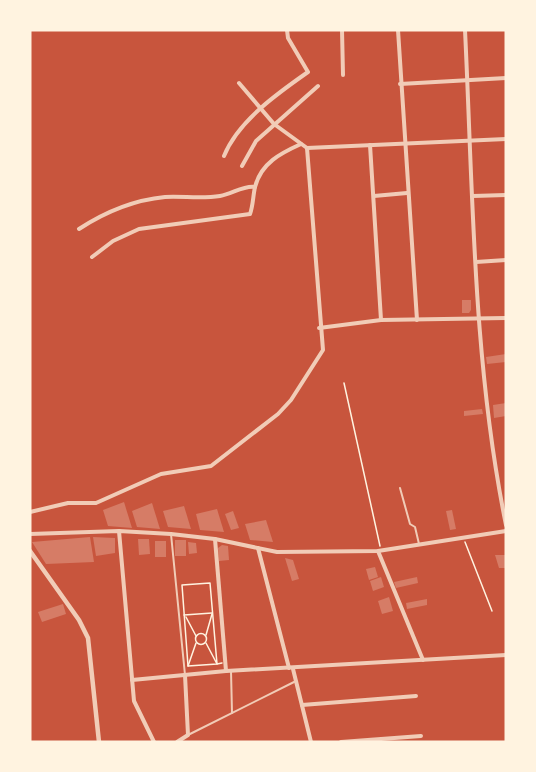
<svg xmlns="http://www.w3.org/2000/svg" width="536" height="772" font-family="'Roboto Condensed',sans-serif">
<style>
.building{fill:#d67c66}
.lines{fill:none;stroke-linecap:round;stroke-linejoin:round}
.path{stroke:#fff3e0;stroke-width:1.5}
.service{stroke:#f1ccb7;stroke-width:2}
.minor{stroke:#f1ccb7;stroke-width:4}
.tertiary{stroke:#f1ccb7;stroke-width:4.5}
</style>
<rect width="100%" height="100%" fill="#c8553d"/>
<g class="building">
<path d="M462 300H471V310L469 313H462Z"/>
<path d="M506 354V362L487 364 486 357Z"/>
<path d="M506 403V416L494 418 493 405Z"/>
<path d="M482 409 483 414 464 416V411Z"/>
<path d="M124 502 132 528 108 526 103 510Z"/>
<path d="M152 503 160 529 137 527 132 511Z"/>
<path d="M184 506 191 529 168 527 163 511Z"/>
<path d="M217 509 224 532 200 530 196 514Z"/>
<path d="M452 510 456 529 450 530 446 511Z"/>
<path d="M233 511 239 528 231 530 225 514Z"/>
<path d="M266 520 273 542 250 540 245 524Z"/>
<path d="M90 537 94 562 46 564 32 542Z"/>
<path d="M93 537 115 538V553L96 556Z"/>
<path d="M138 539H149L150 554 139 555Z"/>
<rect x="175" y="540" width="11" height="16"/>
<rect x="155" y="541" width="11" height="16"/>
<path d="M188 542 196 543 197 553 189 554Z"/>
<path d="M222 545 228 546 229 560 219 561 218 548Z"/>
<path d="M495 555H506V568H499Z"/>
<path d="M285 558 293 560 299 579 292 581Z"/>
<path d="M375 567 378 577 369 580 366 569Z"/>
<path d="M381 577 384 587 373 591 370 581Z"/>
<path d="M417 577 418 583 396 588 394 582Z"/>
<path d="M389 597 393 611 382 614 378 601Z"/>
<path d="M427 599V605L407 609 406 603Z"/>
<path d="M63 604 66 614 42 622 38 612Z"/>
</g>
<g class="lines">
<g class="path">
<path d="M344 383 380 546"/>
<path d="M465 542 492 611"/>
<path d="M210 583 217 664 188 666 182 585Z"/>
<path d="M184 615 212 613"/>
<path d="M186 617 196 636"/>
<circle cx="201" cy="639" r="5.5"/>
<path d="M206 635 212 614"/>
<path d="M206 643 217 664 222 663"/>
<path d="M188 666 196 643"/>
</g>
<g class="service">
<path d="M400 488 410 524 415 527 419 544"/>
<path d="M171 534 185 675"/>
<path d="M231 671 232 713"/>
<path d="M188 735 296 681"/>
</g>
<g class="minor">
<path d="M342 30 343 75"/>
<path d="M398 30 417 320"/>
<path d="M465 30C473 194 473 364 506 525"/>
<path d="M239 83 274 124 307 148"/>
<path d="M400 84 506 78"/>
<path d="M370 145 381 320"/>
<path d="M307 148 506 139"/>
<path d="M224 156C238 121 278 93 308 72L288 38 287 30"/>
<path d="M242 166 256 141 318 86"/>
<path d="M374 196 407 193"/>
<path d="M473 196 506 195"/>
<path d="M79 229C105 212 134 200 165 197 183 196 202 199 220 196 232 194 244 185 255 187"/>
<path d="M92 257 113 241 139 229 250 214C253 206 253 196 255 187 261 163 281 153 301 144"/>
<path d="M476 262 506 260"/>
<path d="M319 328 381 320 506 318"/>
<path d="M30 512 68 503H96L161 474 211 466 278 414 291 400 323 350 307 148"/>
<path d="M119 531 134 701 154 742"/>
<path d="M30 534 119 531 171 534 215 539 277 552 378 551 506 531"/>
<path d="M215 539 226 671"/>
<path d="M258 548 289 668"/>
<path d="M378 551 423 660"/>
<path d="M293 669 311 742"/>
<path d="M132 680 226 671 506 655"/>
<path d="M302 705 416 696"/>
<path d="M177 742 188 735 185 675"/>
<path d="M341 742 421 736"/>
</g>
<path class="tertiary" d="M30 551 79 620 88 638 99 742"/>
</g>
<rect width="536" height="772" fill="none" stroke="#fff3e0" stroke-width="63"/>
</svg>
